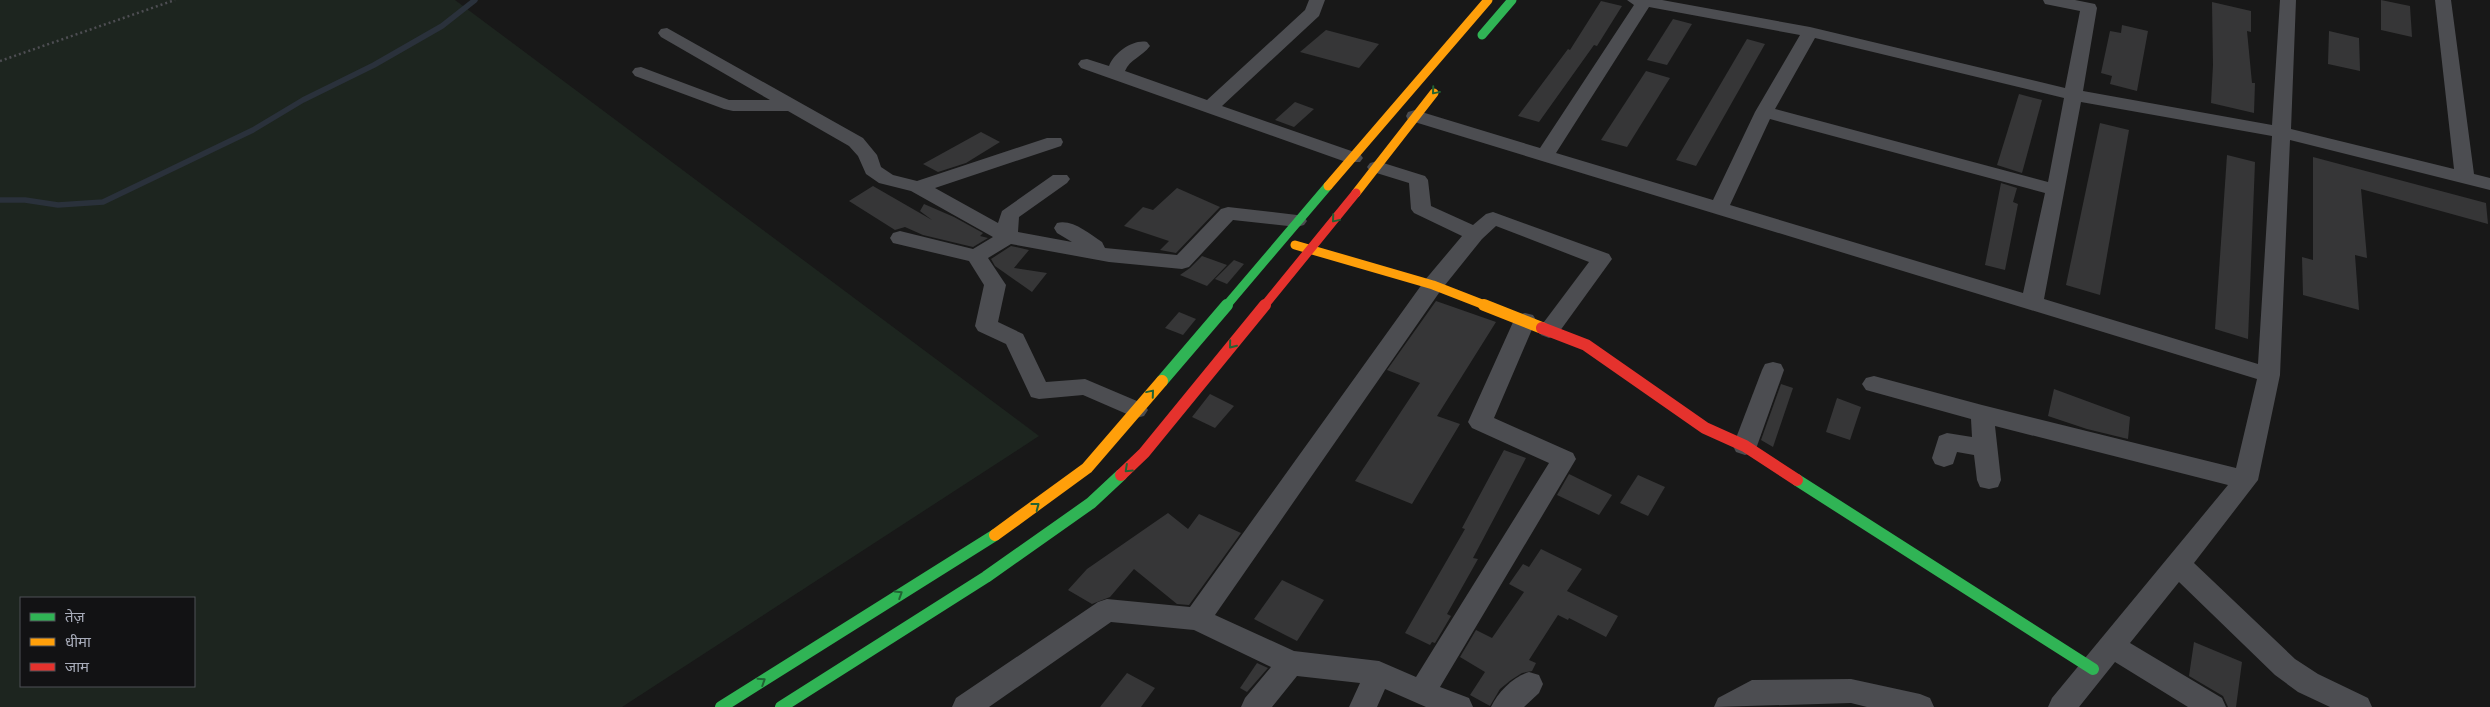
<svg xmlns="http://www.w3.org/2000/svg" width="2490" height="707" font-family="Roboto,'Noto Sans Devanagari',sans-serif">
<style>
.green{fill:#1d251f;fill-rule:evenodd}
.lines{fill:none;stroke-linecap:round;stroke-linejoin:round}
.stream{stroke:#2a313b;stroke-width:5.5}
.building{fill:#363637}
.path{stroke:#4e4e53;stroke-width:2.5;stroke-dasharray:2 3;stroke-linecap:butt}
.street{fill:#4c4d51;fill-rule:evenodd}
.fast-far1{stroke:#30b455;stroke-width:9}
.fast{stroke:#30b455;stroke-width:12}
.slow-far1{stroke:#ff9f0a;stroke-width:9}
.slow{stroke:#ff9f0a;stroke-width:12}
.jam-far1{stroke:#e5322d;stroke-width:9}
.jam{stroke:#e5322d;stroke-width:12}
.oneway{stroke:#216334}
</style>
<rect width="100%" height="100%" fill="#181818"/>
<path class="green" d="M0 0H455L1039 436 622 707H0ZM21 598H194V686H21Z"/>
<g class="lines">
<path class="stream" d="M0 200H25L58 205 103 202 253 130 303 100 374 65 442 26 475 0"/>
</g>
<g class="building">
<path d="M2381 0 2410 6 2412 37 2381 30Z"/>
<path d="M1601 1 1622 6 1597 46 1594 45 1539 122 1518 116 1568 49 1570 50Z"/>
<path d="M2212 2 2251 11V32L2247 31 2252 83H2255L2254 113 2211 103 2213 65Z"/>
<path d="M1673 19 1692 24 1667 65 1647 60Z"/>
<path d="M2122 25 2148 31 2137 91 2110 84 2112 76 2101 73 2110 31 2121 33Z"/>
<path d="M1326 30 1379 44 1359 68 1300 52Z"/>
<path d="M2329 31 2359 38 2360 71 2328 64Z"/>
<path d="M1747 39 1765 44 1696 166 1676 160Z"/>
<path d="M1646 71 1670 78 1627 147 1601 140Z"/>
<path d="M2019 94 2042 100 2022 173 1997 165Z"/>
<path d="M1295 102 1314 109 1294 127 1275 120Z"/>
<path d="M2100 123 2129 130 2100 295 2066 285Z"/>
<path d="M981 132 1000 142 966 163 938 172 923 164Z"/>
<path d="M2227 155 2255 162 2248 339 2215 329Z"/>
<path d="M2313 157 2486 203 2488 224 2361 189 2367 258 2355 255 2359 310 2303 295 2302 257 2313 260Z"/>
<path d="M2001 183 2017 188 2013 202 2018 204 2005 270 1985 265Z"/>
<path d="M873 186 932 220 920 211 924 204 954 217 983 233 980 236 988 238 973 247 923 235 905 227 895 230 849 201Z"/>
<path d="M1177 188 1220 207 1176 253 1160 250 1169 241 1124 226 1143 207 1153 210Z"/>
<path d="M1011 246 1029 250 1014 268 1047 273 1032 292 995 266 991 259Z"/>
<path d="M1202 256 1227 265 1207 286 1180 275 1190 268Z"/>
<path d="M1234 260 1244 264 1227 284 1215 279Z"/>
<path d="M1436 301 1496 322 1437 416 1460 424 1412 504 1355 481 1420 383 1387 370Z"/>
<path d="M1179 312 1196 319 1183 335 1165 328Z"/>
<path d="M1781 384 1793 388 1773 447 1761 440Z"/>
<path d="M2054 389 2130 417 2128 439 2087 429 2048 416Z"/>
<path d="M1210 394 1234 406 1215 428 1192 417Z"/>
<path d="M1837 398 1861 407 1850 440 1826 432Z"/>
<path d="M1504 450 1526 458 1473 558 1478 559 1447 614 1451 616 1435 643 1432 642 1430 645 1405 633 1465 529 1462 528Z"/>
<path d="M1569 474 1612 495 1599 515 1557 495Z"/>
<path d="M1638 475 1665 487 1648 516 1620 503Z"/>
<path d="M1168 513 1188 529 1199 514 1241 533 1189 605 1177 604 1134 569 1110 597 1092 604 1068 590 1087 569Z"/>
<path d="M1541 549 1582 569 1567 591 1618 616 1606 637 1569 618 1568 620 1558 615 1529 660 1536 663 1532 671 1522 673 1511 680 1500 689 1490 706 1470 695 1485 672 1460 657 1476 630 1492 638 1524 592 1509 584 1523 564 1529 567Z"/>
<path d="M1282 580 1324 600 1297 641 1254 619Z"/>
<path d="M2194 642 2242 662 2236 707H2228L2223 696 2189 676Z"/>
<path d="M1257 663 1268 668 1247 692 1240 688Z"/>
<path d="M1127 673 1155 688 1141 707H1100Z"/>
</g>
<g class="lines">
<path class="path" d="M0 61 175 0"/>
<g class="street">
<path d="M1309 0H1325L1319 16 1222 106 1360 154 1363 158 1360 162H1346L1081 68 1078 64 1081 60 1087 59 1109 66C1114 53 1133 39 1147 42L1150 46C1142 57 1130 59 1125 71L1207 100 1305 10Z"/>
<path d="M1627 0H1662L1810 27 2065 88 2080 11 2045 4 2043 0H2075L2095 4 2097 8 2083 91 2272 125 2280 0H2296L2291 129 2454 169 2435 0H2451L2474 174 2490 178V190L2290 140 2280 375 2258 480 2194 563 2295 659 2318 674 2368 698 2372 707H2330L2298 692 2275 675 2179 582 2130 643 2222 698 2226 707H2188L2115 662 2079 707H2048L2052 698 2228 485 1995 426 2001 480 1998 487 1989 489 1980 487 1977 480 1974 455 1957 452 1953 464 1944 467 1935 464 1932 458 1939 436 1947 433 1972 437 1971 419 1866 390 1862 384 1866 378 1874 376 1982 405 2236 468 2257 379 1408 120 1406 116 1408 112 1415 110 1540 148 1634 5ZM1649 7 1800 35 1755 112 1713 200 1556 153ZM1815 38 2064 98 2048 182 1775 109ZM2081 102 2272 136 2258 364 2044 299ZM1770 119 2045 193 2023 293 1730 205Z"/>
<path d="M667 28 863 138 877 155 881 167 893 175 917 181 1047 138H1061L1063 142 1061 146 935 188 998 223 1002 211 1053 175H1067L1070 179 1067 183 1019 217 1018 232 1072 242 1057 233 1054 228 1057 223C1073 219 1089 234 1102 242L1105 248 1177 255 1221 209 1228 207 1297 215 1304 217 1307 221 1304 225 1297 227 1233 220 1189 267 1182 269 1109 262 1011 244 988 258 1006 285 998 322 1023 334 1046 382 1085 379 1144 404 1148 410 1144 416 1136 418 1083 395 1039 399 1031 397 1006 344 978 331 975 326 984 285 969 261 893 243 890 238 893 233 900 231 973 249 993 237 911 191 879 183 866 174 858 156 849 146 788 111H733L724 109 635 76 632 72 635 68 641 67 729 100H770L661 37 658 33 661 29Z"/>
<path d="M1377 161 1425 176 1428 180 1431 206 1473 225 1486 214 1493 212 1609 254 1612 259 1557 335 1549 338 1541 335 1538 330 1589 262 1496 226 1482 239 1441 290 1215 615 1294 651 1379 661 1416 677 1549 463 1472 428 1468 422 1514 320 1517 315 1525 313 1533 315 1536 320 1494 418 1573 453 1576 459 1440 687 1469 698 1473 707H1426L1385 689 1377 707H1349L1360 683 1297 676 1272 707H1241L1245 698 1271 667 1194 630 1111 622 989 707H952L956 698 1098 602 1107 599 1190 607 1425 280 1462 236 1414 213 1411 209 1409 183 1370 171 1367 167 1370 163Z"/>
<path d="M1773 362 1781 364 1784 370 1757 446 1754 452 1745 455 1736 452 1733 446 1762 370 1765 364Z"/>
<path d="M1529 672 1539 675 1543 684 1539 693 1524 707H1491C1498 692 1513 677 1529 672Z"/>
<path d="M1851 679 1920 694 1930 698 1934 707H1867L1851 703 1714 707 1718 698 1752 680Z"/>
</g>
<g class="fast-far1">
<path d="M1482 35 1512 0"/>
<path d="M1226 306 1328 186"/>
</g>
<g class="fast">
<path d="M1162 381 1227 305"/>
<path d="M1797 480 2093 669"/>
<path d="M721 707 995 535"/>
<path d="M781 707 986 577 1091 503 1121 475"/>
</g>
<g class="slow-far1">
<path d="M1328 186 1488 0"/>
<path d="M1356 193 1434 93"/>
<path d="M1295 245 1433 285 1487 306"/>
</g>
<g class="slow">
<path d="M1484 305 1542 328"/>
<path d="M995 535 1087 468 1162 381"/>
</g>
<path class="jam-far1" d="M1264 306 1356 193"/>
<g class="jam">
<path d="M1542 328 1586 345 1705 428 1745 446 1797 480"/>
<path d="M1121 475 1144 453 1265 305"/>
</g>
</g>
<defs><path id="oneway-chevron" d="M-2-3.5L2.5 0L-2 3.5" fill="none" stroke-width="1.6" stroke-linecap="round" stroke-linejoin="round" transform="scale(1.25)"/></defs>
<g class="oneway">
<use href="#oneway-chevron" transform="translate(1435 91) rotate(130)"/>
<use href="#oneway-chevron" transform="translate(1335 219) rotate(130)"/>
<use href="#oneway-chevron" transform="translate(1232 345) rotate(129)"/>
<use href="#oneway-chevron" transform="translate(1151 393) rotate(-50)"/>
<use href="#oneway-chevron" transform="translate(1128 469) rotate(137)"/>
<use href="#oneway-chevron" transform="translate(1036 506) rotate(-37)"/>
<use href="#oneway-chevron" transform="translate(899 594) rotate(-32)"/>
<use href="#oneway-chevron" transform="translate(762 681) rotate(-33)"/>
</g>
<rect x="20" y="597" width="175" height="90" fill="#121214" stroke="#4e5056"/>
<rect x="30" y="613" width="25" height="8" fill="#30b455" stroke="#4e5056"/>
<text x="65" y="622" font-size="15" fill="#a8acba">तेज़</text>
<rect x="30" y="638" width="25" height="8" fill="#ff9f0a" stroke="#4e5056"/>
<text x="65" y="647" font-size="15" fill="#a8acba">धीमा</text>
<rect x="30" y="663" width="25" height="8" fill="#e5322d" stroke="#4e5056"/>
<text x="65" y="672" font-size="15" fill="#a8acba">जाम</text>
</svg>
